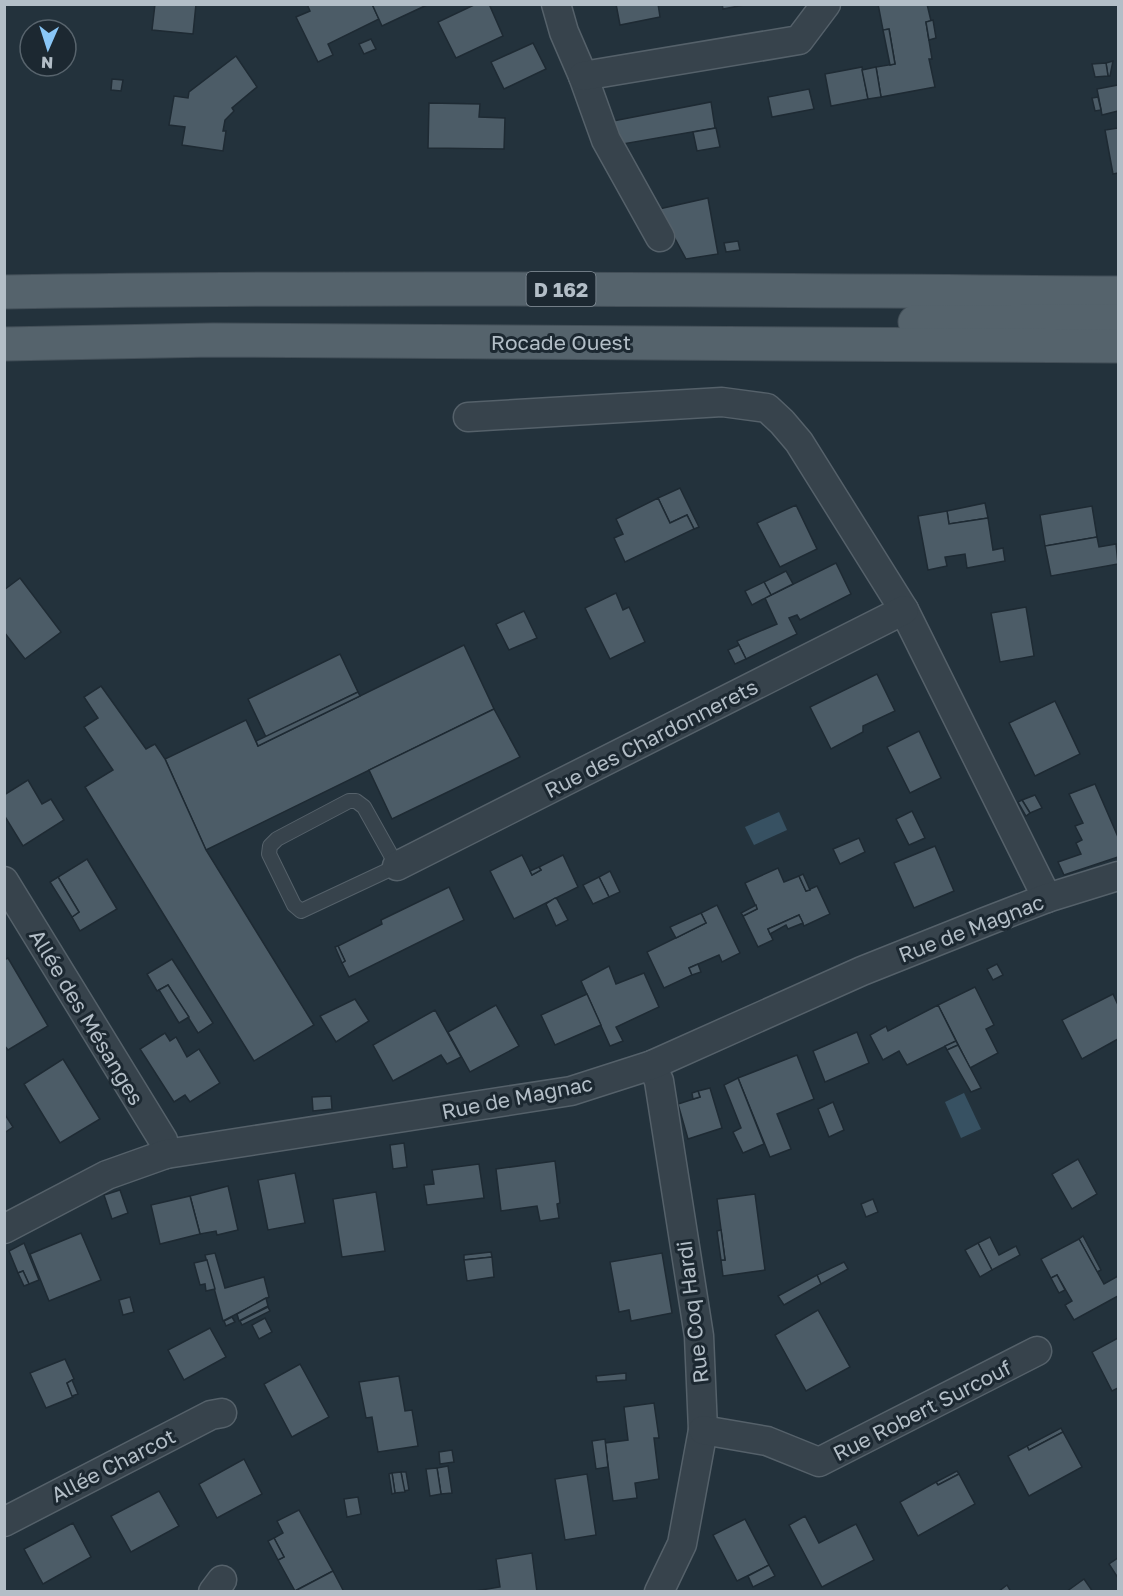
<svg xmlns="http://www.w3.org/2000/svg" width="1123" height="1596" font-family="'Golos Text',sans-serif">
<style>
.water{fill:#375162}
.building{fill:#4c5c67;stroke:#1e2a33;stroke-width:1.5}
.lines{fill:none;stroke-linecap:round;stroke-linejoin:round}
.lane-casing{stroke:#55616a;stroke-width:16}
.street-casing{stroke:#55616a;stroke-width:31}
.primary-casing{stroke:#434f58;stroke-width:35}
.lane{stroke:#37434c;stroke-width:14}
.street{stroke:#37434c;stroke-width:28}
.primary{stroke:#55636c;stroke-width:33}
.labels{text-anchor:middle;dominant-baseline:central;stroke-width:6;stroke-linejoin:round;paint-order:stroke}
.shield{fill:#1c2831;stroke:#86919a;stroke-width:1.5}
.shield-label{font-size:20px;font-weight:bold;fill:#b3bec7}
.street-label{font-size:21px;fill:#b3bec7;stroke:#1c2831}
</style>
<rect width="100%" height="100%" fill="#23323c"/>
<g class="water">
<path d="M779 812 787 830 754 845 745 827Z"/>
<path d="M964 1093 981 1129 961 1138 945 1102Z"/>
</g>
<g class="building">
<path d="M155 4H196L193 34 152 30Z"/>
<path d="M307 4H372L379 19 328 44 333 55 318 62 296 17 310 11Z"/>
<path d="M372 4H429L382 26Z"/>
<path d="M476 4H489L503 36 456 58 438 22Z"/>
<path d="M616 4H658L660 17 620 25Z"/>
<path d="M722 4H749L723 9Z"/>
<path d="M878 4H927L931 21 926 22 932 59H929L935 87 881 97 876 67 895 64 889 29 883 30Z"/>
<path d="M933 20 936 38 929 40 926 22Z"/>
<path d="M889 29 895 64 890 65 883 30Z"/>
<path d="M371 39 376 49 364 54 359 44Z"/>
<path d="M533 43 546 69 504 89 491 62Z"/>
<path d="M236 56 257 87 232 108 234 111 225 120 223 131H226L223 151 182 145 185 127 169 125 174 96 188 98 189 92Z"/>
<path d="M1113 61 1110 76H1108L1106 63Z"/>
<path d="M1106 63 1108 76 1095 77 1092 64Z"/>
<path d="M862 67 868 99 831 106 825 74Z"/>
<path d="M876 67 881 97 868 99 862 70Z"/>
<path d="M112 79 123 80 121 91 111 90Z"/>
<path d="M1118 85V111L1102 115 1097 89Z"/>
<path d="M809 89 814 109 772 117 768 97Z"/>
<path d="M1098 97 1101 110 1095 111 1092 98Z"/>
<path d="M711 102 715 128 623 144 613 121Z"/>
<path d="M429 103 480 104 479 117 505 118 504 149 428 148Z"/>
<path d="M716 128 720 147 697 151 693 132Z"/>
<path d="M1118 128V173L1113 174 1105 130Z"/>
<path d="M708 198 718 254 686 259 659 209Z"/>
<path d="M738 241 740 250 726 252 724 243Z"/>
<path d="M680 488 699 527 694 529 687 515 670 523 658 498Z"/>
<path d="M658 498 670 523 687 515 694 529 625 562 614 538 623 534 616 519Z"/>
<path d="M985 503 988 518 949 524 947 511Z"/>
<path d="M796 505 817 549 780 567 757 523Z"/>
<path d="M1092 506 1097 537 1045 546 1040 515Z"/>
<path d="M947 511 949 524 988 518 993 550 1003 548 1005 561 967 568 965 554 945 557 947 566 928 570 918 516Z"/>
<path d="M1097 537 1099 547 1116 544 1118 564 1051 576 1045 546Z"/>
<path d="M836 563 851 594 800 620 797 615 789 618 797 634 746 659 737 641 777 624 765 598Z"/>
<path d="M786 571 793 584 771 595 764 582Z"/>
<path d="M20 578 61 632 25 659 4 632V590Z"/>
<path d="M764 582 771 595 752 605 745 591Z"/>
<path d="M616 593 623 610 629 607 645 642 610 659 585 608Z"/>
<path d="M1026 607 1034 656 1000 662 991 613Z"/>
<path d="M524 611 537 638 509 650 496 624Z"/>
<path d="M464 645 494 709 206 850 165 759 246 720 258 746Z"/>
<path d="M739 645 746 659 735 664 728 650Z"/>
<path d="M340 654 358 692 266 737 248 699Z"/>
<path d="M877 674 895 711 863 726V732L831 749 810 707Z"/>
<path d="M101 686 146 749 155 744 165 759 206 850 314 1025 254 1061 85 787 113 770 84 727 98 718 84 697Z"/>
<path d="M358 692 360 696 258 746 256 741Z"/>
<path d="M1055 701 1080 754 1035 776 1009 723Z"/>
<path d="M494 709 520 757 392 819 369 770Z"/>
<path d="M919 731 941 778 910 793 887 747Z"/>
<path d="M28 780 42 804 51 799 64 820 23 846 4 815V795Z"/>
<path d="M1095 784 1118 837V857L1064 875 1058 862 1081 854 1076 843 1082 840 1075 826 1083 823 1069 794Z"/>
<path d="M1035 795 1042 808 1030 813 1022 800Z"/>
<path d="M1022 800 1030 813 1026 816 1018 802Z"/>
<path d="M912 811 925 838 909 845 896 819Z"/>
<path d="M859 838 865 852 840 864 833 849Z"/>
<path d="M935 846 954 891 914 908 894 863Z"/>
<path d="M522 855 532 875 541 870 539 867 563 855 578 887 514 919 490 871Z"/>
<path d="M87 859 117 909 80 931 72 917 79 912 58 877Z"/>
<path d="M539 867 541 870 532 875 530 871Z"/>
<path d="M778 868 784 882 799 876 806 891 817 886 830 914 804 926 799 915 768 929 773 940 758 947 743 916 757 909 745 883Z"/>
<path d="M610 871 620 892 609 897 599 877Z"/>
<path d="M803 874 810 890 806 891 799 876Z"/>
<path d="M58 877 79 912 72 917 50 882Z"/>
<path d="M599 877 609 897 593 904 583 885Z"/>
<path d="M449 887 464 920 349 977 342 963 345 961 338 946 382 924 381 920Z"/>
<path d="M555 898 557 899 568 920 556 926 546 904Z"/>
<path d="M717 905 740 953 722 962 719 955 689 968 692 975 664 988 647 952 706 923 701 913Z"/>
<path d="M756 905 757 909 743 916 741 913Z"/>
<path d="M701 913 706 923 676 938 670 927Z"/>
<path d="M799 915 803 923 788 929 786 925 770 934 768 929Z"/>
<path d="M338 946 345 961 342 963 335 947Z"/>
<path d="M8 958 48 1026 8 1050 4 1045V960Z"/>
<path d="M172 959 213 1023 198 1033 168 985 157 991 147 974Z"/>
<path d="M698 964 701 972 692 975 689 968Z"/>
<path d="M997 964 1003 975 993 980 987 969Z"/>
<path d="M609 966 616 984 644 973 659 1007 616 1027 623 1041 610 1046 581 981Z"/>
<path d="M168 985 189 1017 179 1023 159 990Z"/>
<path d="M975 987 994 1025 986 1029 998 1053 970 1068 938 1005Z"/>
<path d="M587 994 601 1025 555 1045 541 1015Z"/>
<path d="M1113 994 1118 1005V1039L1082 1059 1062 1020Z"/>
<path d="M355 999 369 1021 336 1042 320 1016Z"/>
<path d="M496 1005 519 1046 470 1072 448 1032Z"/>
<path d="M938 1005 956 1041 907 1065 899 1051 883 1060 870 1035 886 1026 888 1031Z"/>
<path d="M435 1010 461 1057 447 1064 441 1055 393 1081 373 1045Z"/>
<path d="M857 1032 869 1063 825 1082 813 1051Z"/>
<path d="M165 1033 170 1041 176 1037 187 1057 199 1049 220 1083 190 1102 185 1095 174 1102 140 1049Z"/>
<path d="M956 1041 958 1045 947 1050 945 1046Z"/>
<path d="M958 1045 981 1088 971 1092 947 1050Z"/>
<path d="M797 1055 814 1099 777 1114 791 1149 770 1157 738 1078Z"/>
<path d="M63 1059 100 1119 60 1143 24 1084Z"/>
<path d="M738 1078 764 1144 743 1153 733 1132 741 1128 724 1085Z"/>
<path d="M710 1088 722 1128 688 1139 678 1104 700 1097 698 1091Z"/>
<path d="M698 1091 700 1097 693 1099 692 1093Z"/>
<path d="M331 1096 332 1109 313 1111 312 1097Z"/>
<path d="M833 1102 844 1130 829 1137 818 1109Z"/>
<path d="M4 1113 13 1127 4 1133Z"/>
<path d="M404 1143 407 1167 393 1169 390 1145Z"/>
<path d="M1078 1159 1097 1194 1072 1209 1052 1174Z"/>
<path d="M555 1161 560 1203 557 1204 559 1218 540 1221 537 1206 501 1211 496 1169Z"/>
<path d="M479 1164 484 1198 427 1205 424 1185 434 1184 432 1170Z"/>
<path d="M295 1173 305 1223 268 1230 258 1180Z"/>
<path d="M228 1186 238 1230 217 1235 216 1231 200 1234 190 1196Z"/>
<path d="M120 1190 128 1213 112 1219 104 1195Z"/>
<path d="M376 1192 385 1251 342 1257 333 1199Z"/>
<path d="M755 1194 765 1270 723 1276 721 1260H725L717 1199Z"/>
<path d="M190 1196 200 1234 160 1244 151 1205Z"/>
<path d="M873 1199 878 1212 866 1217 861 1204Z"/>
<path d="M721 1230 725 1260H721L717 1231Z"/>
<path d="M81 1233 101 1280 49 1301 30 1254Z"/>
<path d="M1083 1236 1101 1270 1097 1272 1079 1239Z"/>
<path d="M990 1237 999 1255 1016 1246 1020 1255 992 1270 978 1243Z"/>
<path d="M1079 1239 1104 1284 1118 1276V1296L1074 1320 1065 1305 1072 1301 1057 1275 1051 1278 1041 1259Z"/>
<path d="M24 1243 39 1280 29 1284 23 1271 18 1273 9 1251Z"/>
<path d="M978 1243 992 1270 980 1277 965 1250Z"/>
<path d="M491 1252 492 1257 464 1260V1255Z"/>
<path d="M215 1253 225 1288 264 1277 269 1297 223 1321 205 1255Z"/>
<path d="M662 1253 672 1313 631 1321 629 1310 619 1312 610 1262Z"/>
<path d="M492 1257 494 1277 467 1281 464 1260Z"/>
<path d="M207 1260 215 1289 206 1291 205 1284 200 1285 194 1263Z"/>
<path d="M844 1262 848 1269 821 1284 817 1275Z"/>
<path d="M23 1271 29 1284 24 1286 18 1273Z"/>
<path d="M817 1275 821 1284 784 1305 778 1296Z"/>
<path d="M1057 1275 1065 1290 1059 1293 1051 1278Z"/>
<path d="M130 1297 134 1312 123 1315 119 1300Z"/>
<path d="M266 1298 268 1306 239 1321 237 1314Z"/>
<path d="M268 1307 270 1311 242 1325 240 1321Z"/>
<path d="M818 1310 850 1367 806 1391 775 1335Z"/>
<path d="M232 1317 235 1322 226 1326 224 1321Z"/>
<path d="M265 1318 272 1332 259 1339 252 1325Z"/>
<path d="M210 1328 226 1357 184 1380 168 1350Z"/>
<path d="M1118 1338V1388L1112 1391 1092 1352Z"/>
<path d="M65 1359 74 1379 67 1383 73 1397 46 1408 30 1373Z"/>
<path d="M300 1364 329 1417 292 1437 264 1384Z"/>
<path d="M626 1373V1380L597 1382 596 1376Z"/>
<path d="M399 1376 405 1411 412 1410 418 1446 378 1452 372 1417 366 1418 359 1382Z"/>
<path d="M72 1380 78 1394 72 1396 67 1383Z"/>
<path d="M654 1403 659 1438H654L659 1479 635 1483 637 1498 613 1501 605 1443 628 1440 624 1407Z"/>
<path d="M1061 1428 1063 1432 1029 1450 1027 1446Z"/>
<path d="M1063 1432 1082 1467 1029 1496 1008 1456 1027 1446 1029 1450Z"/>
<path d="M605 1439 608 1467 596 1469 592 1441Z"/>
<path d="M452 1450 454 1462 440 1464 439 1452Z"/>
<path d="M244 1459 262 1494 217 1518 199 1484Z"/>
<path d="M448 1466 452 1493 441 1494 437 1468Z"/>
<path d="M437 1468 441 1494 430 1496 426 1469Z"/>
<path d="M957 1471 959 1474 938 1485 936 1482Z"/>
<path d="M401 1472H406L409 1490 404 1491Z"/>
<path d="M401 1472 405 1492 395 1493 392 1473Z"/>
<path d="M392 1473 395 1493 392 1494 389 1474Z"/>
<path d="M587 1474 596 1535 565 1540 555 1479Z"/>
<path d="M959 1474 975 1504 918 1536 900 1502 936 1482 938 1485Z"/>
<path d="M159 1491 179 1526 131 1552 111 1516Z"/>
<path d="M358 1497 361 1514 347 1517 344 1499Z"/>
<path d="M299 1510 333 1571 295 1591 278 1560 284 1557 274 1538 283 1533 277 1521Z"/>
<path d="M805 1516 819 1543 856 1524 874 1560 822 1587 789 1525Z"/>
<path d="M745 1519 769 1565 737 1581 713 1535Z"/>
<path d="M73 1523 91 1557 43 1584 24 1549Z"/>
<path d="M274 1538 284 1557 278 1560 268 1541Z"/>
<path d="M532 1553 537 1592H469L500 1587 496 1559Z"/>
<path d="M1118 1558V1578L1109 1564Z"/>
<path d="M769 1565 775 1576 753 1587 748 1576Z"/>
<path d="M333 1571 344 1592 295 1591Z"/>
<path d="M1084 1579 1093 1592H1066Z"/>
<path d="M1007 1585 1011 1592H998Z"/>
</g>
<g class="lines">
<defs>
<path id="lane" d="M349 801H356L364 807 397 866 301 911 294 905 269 854 270 846 277 839Z"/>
<g id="street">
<path d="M556 4 564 32 583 76 606 140 660 237"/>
<path d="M583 76 799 40 826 4"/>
<path d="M468 417 722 402 767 408 782 422 799 442 904 610 1047 898"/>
<path d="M397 866 904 610"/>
<path d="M4 881 163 1140 166 1154"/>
<path d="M652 1065 659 1081 699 1336 703 1430 682 1544 659 1592"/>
<path d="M4 1229 107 1175 166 1154 571 1091 652 1065 862 971 985 922 1047 898 1118 876"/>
<path d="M703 1430 767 1441 819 1462 1037 1351"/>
<path d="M4 1522 211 1415 222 1413"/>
<path d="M213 1592 222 1580"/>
</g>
<g id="primary">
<path d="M4 292C376 286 747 290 1118 293"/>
<path d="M915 322 1118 321"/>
<path d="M4 344 213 340 1118 346"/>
</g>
</defs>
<use href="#lane" class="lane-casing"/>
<use href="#street" class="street-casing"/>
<use href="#primary" class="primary-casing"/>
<use href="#lane" class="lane"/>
<use href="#street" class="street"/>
<use href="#primary" class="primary"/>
</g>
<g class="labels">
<rect class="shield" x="526.5" y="272" width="69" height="34" rx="4.5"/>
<g class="shield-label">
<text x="561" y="289">D 162</text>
</g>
<g class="street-label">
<text x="561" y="342">Rocade Ouest</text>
<text transform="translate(651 738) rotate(-27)">Rue des Chardonnerets</text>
<text transform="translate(971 928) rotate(-21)">Rue de Magnac</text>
<text transform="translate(87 1017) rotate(59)">Allée des Mésanges</text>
<text transform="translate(517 1097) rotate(-11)">Rue de Magnac</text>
<text transform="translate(692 1312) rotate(-97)">Rue Coq Hardi</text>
<text transform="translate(922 1410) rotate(-27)">Rue Robert Surcouf</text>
<text transform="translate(113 1465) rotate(-27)">Allée Charcot</text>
</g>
</g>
<rect width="1123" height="1596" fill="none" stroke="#b3bec7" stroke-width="12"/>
<g transform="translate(48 48) rotate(183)"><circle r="28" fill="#1c2831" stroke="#58646d" stroke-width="1.5"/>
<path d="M0-4.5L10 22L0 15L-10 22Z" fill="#89c6f6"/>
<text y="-9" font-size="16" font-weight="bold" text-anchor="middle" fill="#b3bec7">N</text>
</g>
</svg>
